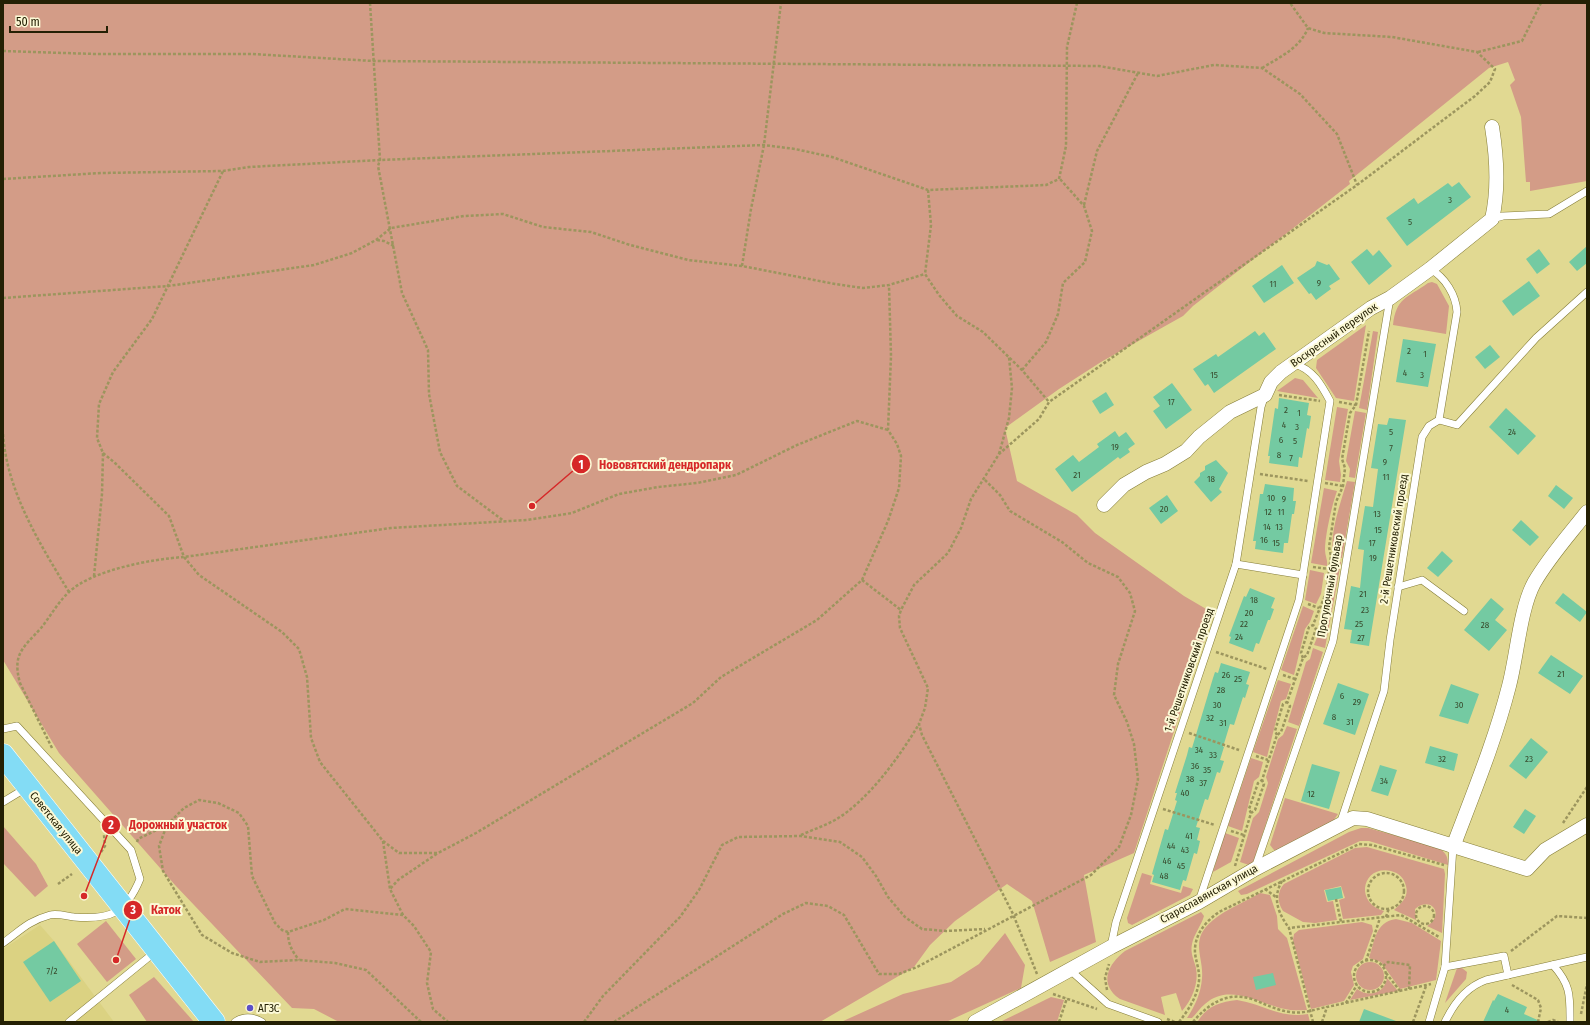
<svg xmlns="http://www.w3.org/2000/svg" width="1590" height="1025" font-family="'Fira Sans Condensed',sans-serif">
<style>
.built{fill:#dbd282}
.green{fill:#d39c87}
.building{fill:#74caa2}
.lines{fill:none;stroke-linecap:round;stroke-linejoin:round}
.lane-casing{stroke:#847c37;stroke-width:8}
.street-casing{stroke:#847c37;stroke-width:15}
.primary-casing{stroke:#fff;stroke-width:23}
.path{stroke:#9c955e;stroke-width:2.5;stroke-dasharray:3 2;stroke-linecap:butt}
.lane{stroke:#fff;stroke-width:7}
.street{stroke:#fff;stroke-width:14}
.primary{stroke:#83dcf5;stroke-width:22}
.poi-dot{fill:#5c50c8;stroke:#fcf9d6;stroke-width:1.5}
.labels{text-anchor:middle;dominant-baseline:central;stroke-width:4;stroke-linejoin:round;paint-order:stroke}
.number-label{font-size:9px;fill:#384a2c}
.street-label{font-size:11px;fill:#242004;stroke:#fcf9d6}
.poi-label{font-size:11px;fill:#242004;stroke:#fcf9d6;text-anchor:start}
.leader{fill:none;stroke:#d62828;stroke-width:1.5}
.callout-dot{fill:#d62828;stroke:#fcf9d6;stroke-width:1.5}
.mark-label{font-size:12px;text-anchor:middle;font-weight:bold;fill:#fff}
.callout-label{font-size:12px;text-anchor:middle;font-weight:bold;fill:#d62828;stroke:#fcf9d6;stroke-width:4;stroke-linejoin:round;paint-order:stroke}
</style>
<rect width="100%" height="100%" fill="#e1d992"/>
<path class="built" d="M40 925 54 941 114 1022H3V949Z"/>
<g class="green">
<path d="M3 3H1587V181L1530 191V182H1526L1521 117 1510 85 1515 80 1508 62 1489 68 1349 181 1350 184 1193 306 1183 316 1101 362 1059 389 1005 428 1017 481 1077 515 1095 533 1184 596 1213 613 1134 853 1084 875 1096 942 1050 962 1032 901 1007 884 955 921 930 945 914 967 820 1022H339L314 1009 292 1008 175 885 59 753 3 660Z"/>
<path d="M1432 282 1437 284 1449 306 1446 334 1393 325C1396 298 1407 298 1428 283Z"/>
<path d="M1366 325 1354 401 1336 398 1316 368 1317 360Z"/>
<path d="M1373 331 1378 332 1367 410 1359 408Z"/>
<path d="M1295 378 1303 380 1318 398 1277 391Z"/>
<path d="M1337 407 1348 409 1339 461 1341 475 1340 482 1325 480Z"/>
<path d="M1355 411 1366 413 1355 478 1349 477 1350 469 1346 461Z"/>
<path d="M1347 481 1355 482 1342 558 1334 557C1328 536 1341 502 1347 481Z"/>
<path d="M1324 488 1337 491C1332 505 1325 535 1325 550 1325 556 1328 560 1327 566L1311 563Z"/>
<path d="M1334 561 1341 562 1325 648 1314 645 1318 635 1322 611 1328 594Z"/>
<path d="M1310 570 1324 573 1321 594 1316 604 1305 600Z"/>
<path d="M1303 606 1314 611 1310 622 1305 629 1294 675 1281 670Z"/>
<path d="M1313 648 1323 652 1299 726 1288 722 1306 662 1310 659Z"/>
<path d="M1278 680 1291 684 1286 699 1281 701 1267 757 1253 752Z"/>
<path d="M1287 726 1297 729 1252 866 1240 862 1253 818 1259 812 1268 783 1266 777 1278 739 1283 735Z"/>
<path d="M1251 758 1263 762 1259 777 1254 781 1242 831 1228 826Z"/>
<path d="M1285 798 1338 814 1333 821 1278 850H1274L1270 845Z"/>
<path d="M3 826 36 864 48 886 35 897 3 863Z"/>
<path d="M1361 828H1368L1437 847C1445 852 1448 855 1448 865L1369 841H1360L1247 894 1241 895 1238 891 1349 832Z"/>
<path d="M1225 833 1239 838 1231 862 1213 872Z"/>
<path d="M1367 847 1444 869 1445 874 1442 933 1427 926C1445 916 1432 895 1415 909L1416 920 1394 910C1402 903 1409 896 1406 886 1404 878 1399 873 1391 871 1362 865 1354 903 1384 911L1381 915 1343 919 1339 900 1345 898 1341 886 1324 890 1327 902 1333 901 1337 920 1315 923 1303 922 1283 911C1277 902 1277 892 1284 884L1355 848Z"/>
<path d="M1142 873 1152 876 1150 884 1181 893 1183 886 1193 889 1190 895 1132 925 1128 923 1127 918Z"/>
<path d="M1260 893 1270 895 1277 916 1278 929 1287 938 1307 1010C1300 1010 1292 1011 1285 1009 1259 1004 1229 982 1205 1004 1200 1008 1196 1014 1192 1018H1187C1195 1006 1201 993 1202 978 1204 957 1189 940 1212 921 1226 909 1245 902 1260 893Z"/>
<path d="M1201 912 1204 916C1201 926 1194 934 1192 944 1190 953 1194 960 1196 968 1199 983 1192 1000 1182 1011L1176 993 1161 997 1165 1015 1120 999C1098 984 1108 964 1125 951Z"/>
<path d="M1396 919 1412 923 1441 941 1436 980 1400 989 1381 962 1369 958C1375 941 1375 922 1396 919Z"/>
<path d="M106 921 136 959 107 982 77 944Z"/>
<path d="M1362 922 1372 925 1373 931 1363 959 1353 966 1351 972 1354 985 1344 1001 1311 1009 1293 940 1294 934 1299 930Z"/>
<path d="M1005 933 1025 965 1021 988 946 1022H841L903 994 951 982 979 964Z"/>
<circle cx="1370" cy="976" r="14"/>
<path d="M1457 968H1462L1467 972 1466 979 1445 1003Z"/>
<path d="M154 977 194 1022H147L129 995Z"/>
<path d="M1387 978 1398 991 1350 1000 1357 989C1369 998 1385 993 1387 978Z"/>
<path d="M1051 997 1064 1000 1057 1022H1000Z"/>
<path d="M1237 1000C1263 1004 1280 1019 1308 1014L1310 1022 1198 1021C1207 1006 1220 1002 1237 1000Z"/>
</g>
<g class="building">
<path d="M1459 182 1471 197 1407 246 1386 218 1414 198 1418 204 1448 183 1452 187Z"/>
<path d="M1587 246V263L1577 271 1569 262Z"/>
<path d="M1367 249 1373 256 1379 250 1392 266 1369 285 1351 262Z"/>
<path d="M1539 249 1550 264 1537 274 1526 259Z"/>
<path d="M1317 261 1327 265 1329 264 1340 279 1329 286 1331 289 1316 300 1311 293 1309 294 1297 278 1315 266Z"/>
<path d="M1282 265 1294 283 1264 303 1252 286Z"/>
<path d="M1529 281 1540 296 1513 316 1502 301Z"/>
<path d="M1255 331 1259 336 1264 332 1276 349 1214 393 1208 384 1205 386 1193 369 1216 354 1218 357Z"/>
<path d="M1403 339 1436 344 1428 387 1396 382Z"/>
<path d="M1490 345 1500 357 1485 369 1475 357Z"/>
<path d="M1172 383 1192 410 1166 429 1153 411 1160 406 1153 397Z"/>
<path d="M1106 392 1114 405 1100 414 1092 401Z"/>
<path d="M1279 398 1309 403 1307 415 1311 416 1309 429 1307 428 1302 458 1299 457 1298 467 1269 463 1270 456H1268L1275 408 1278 409Z"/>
<path d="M1506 408 1536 436 1518 455 1489 427Z"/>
<path d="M1389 418 1406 420 1369 646 1350 643 1352 630 1344 629 1351 586 1360 588 1364 550 1358 549 1365 506 1373 507 1378 469 1371 468 1378 424 1387 425Z"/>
<path d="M1115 431 1119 437 1126 432 1135 444 1128 449 1130 452 1120 459 1118 457 1072 492 1055 469 1073 455 1079 462 1099 447 1097 444Z"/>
<path d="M1216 460 1228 473 1219 489 1222 492 1211 502 1194 482 1200 476V473L1205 470V466Z"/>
<path d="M1265 484 1294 488 1293 501H1296L1294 514H1292L1288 543H1284L1283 553 1255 549 1256 541H1253L1259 502 1260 494H1263Z"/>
<path d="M1556 485 1573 498 1564 509 1548 496Z"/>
<path d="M1167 495 1178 511 1161 524 1149 508Z"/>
<path d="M1521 520 1539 537 1530 546 1512 530Z"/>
<path d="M1442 551 1453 561 1438 577 1427 568Z"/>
<path d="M1250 588 1275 598 1271 608 1274 609 1270 620H1268L1259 644 1256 643 1253 652 1229 643 1231 637 1229 636 1244 596 1246 597Z"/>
<path d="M1563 593 1587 612 1580 622 1555 603Z"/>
<path d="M1491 598 1504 609 1495 620 1507 630 1489 651 1464 630Z"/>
<path d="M1551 655 1583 676 1570 694 1538 673Z"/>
<path d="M1221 663 1250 672 1246 684 1249 685 1245 698 1243 697 1234 725 1230 724 1223 747H1224L1220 760 1224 761 1220 773 1217 772 1208 800 1205 799 1196 827 1200 828 1197 840 1200 841 1197 854 1194 853 1186 881 1183 880 1180 890 1152 882 1154 875 1152 874 1165 829 1168 830 1177 801 1175 800 1177 793H1175L1187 755 1189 747 1192 748 1213 678 1215 672 1218 673Z"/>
<path d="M1338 683 1369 694 1355 735 1323 724Z"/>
<path d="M1451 684 1479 694 1468 724 1439 716Z"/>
<path d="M1531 738 1548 752 1526 779 1509 766Z"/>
<path d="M1430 746 1458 754 1454 771 1425 763Z"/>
<path d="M1312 764 1340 772 1329 809 1301 801Z"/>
<path d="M1380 765 1397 770 1388 796 1371 791Z"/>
<path d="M1525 809 1536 816 1524 834 1513 827Z"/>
<path d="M1341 887 1343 898 1328 901 1325 890Z"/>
<path d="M54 941 81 981 50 1002 23 962Z"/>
<path d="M1273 973 1276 985 1256 990 1253 977Z"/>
<path d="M1498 994 1527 1007 1524 1014 1542 1022H1483L1493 1000 1494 1001Z"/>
<path d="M1364 1009 1396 1021V1022H1359Z"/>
</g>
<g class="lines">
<defs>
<g id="lane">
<path d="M1492 219 1503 216 1549 214 1587 191"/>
<path d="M1439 420 1457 425 1536 338 1587 292"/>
<path d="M1236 564 1303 575"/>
<path d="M1398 587 1422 580 1464 611"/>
<path d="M3 729 17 726 131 850 140 879C126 913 111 920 74 917 66 916 57 913 50 915 28 921 20 931 3 943"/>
<path d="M3 802 26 788"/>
<path d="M1340 824 1384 691 1390 640 1422 437 1429 426 1439 420 1457 312C1456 295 1445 277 1430 269"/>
<path d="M1255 868 1333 641 1390 298"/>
<path d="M1199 901 1299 600 1330 401C1321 384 1313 370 1295 364"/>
<path d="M1111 946 1116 922 1236 564 1261 407 1265 395"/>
<path d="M1553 965C1571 985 1570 996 1570 1022"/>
<path d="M1445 967 1504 956 1508 975"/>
<path d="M1070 970 1108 1004 1158 1022"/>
<path d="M69 1022 155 952"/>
<path d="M235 1022C244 1016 253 1017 262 1022"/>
<path d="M1429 1022 1445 967 1453 847"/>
<path d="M1445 1022C1454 1003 1466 987 1486 980L1587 957"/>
</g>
<g id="street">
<path d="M1104 505 1124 485 1146 472 1165 464 1186 451 1199 437 1230 412 1265 395 1271 382 1281 372 1371 308 1390 298 1430 269 1492 219C1499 189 1497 158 1492 127"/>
<path d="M1453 847C1473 794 1495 741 1509 686 1517 656 1520 609 1534 583 1549 557 1569 535 1587 512"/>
<path d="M975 1022 1111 947 1199 902 1255 869 1353 818 1367 819 1527 869 1545 850 1587 825"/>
</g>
<path id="primary" d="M3 755 214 1022"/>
</defs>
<use href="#lane" class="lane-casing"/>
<use href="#street" class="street-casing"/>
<use href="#primary" class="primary-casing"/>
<g class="path">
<path d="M370 3 380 160 378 166 402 293 428 350 429 394 440 452 457 486 504 521"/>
<path d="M3 51 95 54H252L373 61 1099 66 1157 76 1214 65 1262 68 1300 94 1337 134 1357 185"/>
<path d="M1478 52 1522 41 1541 3"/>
<path d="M1262 68C1280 57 1300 48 1308 28"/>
<path d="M3 179 101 173 223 171 249 167 380 160 764 145 795 149 832 157 928 190 1046 185 1059 179"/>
<path d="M1059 179 1066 146 1067 47 1077 3"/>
<path d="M928 190 931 225 925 274 939 295 957 316 983 332 1022 370 1049 402"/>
<path d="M1084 205 1097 151 1138 73"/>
<path d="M377 240 384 241 394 246"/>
<path d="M742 266 751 209 764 145 781 3"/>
<path d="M3 298 168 286 314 265 352 253 376 240 391 228 464 216 503 214 543 227 591 232 630 245 688 260 742 266 835 284 863 288 889 285 925 274"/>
<path d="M1022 370 1046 342 1058 314 1063 283 1085 262 1092 231 1084 206 1060 179"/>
<path d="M1279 395 1320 401"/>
<path d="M1339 402 1356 405"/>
<path d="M3 434C7 492 40 544 69 592"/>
<path d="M103 453 115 463 169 516 184 557 199 575 282 632 299 649 307 677 311 738 320 762 383 841 399 853H438L476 833 693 703 721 677 817 620 862 580 888 521 899 488 901 456 897 444 888 430 891 356 889 285"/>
<path d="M999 454 1009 418 1012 388 1009 357"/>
<path d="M1260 474 1308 481"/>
<path d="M1325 483 1343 486"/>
<path d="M1313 567 1329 569"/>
<path d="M94 576 102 494 103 453 97 438 99 404 113 372 152 319 223 171"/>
<path d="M862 580 901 610"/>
<path d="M1308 604 1319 608"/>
<path d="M1216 652 1267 669"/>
<path d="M1303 658 1301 653 1309 627 1313 625 1326 593 1331 556 1329 547 1336 502 1343 486 1345 468 1342 459 1350 413 1356 405 1369 331"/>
<path d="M1283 675 1295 679"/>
<path d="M1189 733 1239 750"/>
<path d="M1277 735 1275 731 1283 704 1287 702 1303 658 1307 655 1316 629 1313 625"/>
<path d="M52 748 20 683C12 654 23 648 41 628 50 617 58 602 69 592 92 570 152 559 184 557L391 528 527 520 572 513 619 494 658 487 697 483 736 475 797 445 857 421 888 430"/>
<path d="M1256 756 1268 760"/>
<path d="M1163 809 1215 825"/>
<path d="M1251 813 1249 809 1258 783 1262 780 1277 735 1281 732 1290 706 1287 702"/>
<path d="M1563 823 1587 787"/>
<path d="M1231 831 1244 835"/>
<path d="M801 835C812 830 824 826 835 820 868 801 900 756 919 724"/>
<path d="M383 841 390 889"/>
<path d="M137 842 138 839 167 825"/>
<path d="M101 852 105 846 104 835"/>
<path d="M1235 866 1251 813 1255 810 1264 784 1262 780"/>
<circle cx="1386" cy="891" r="18"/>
<path d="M1282 881C1272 898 1278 913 1289 928"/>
<path d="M58 884 72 874"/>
<path d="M1265 889 1276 897"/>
<path d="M1336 899 1341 922"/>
<circle cx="1425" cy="915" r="9"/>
<path d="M403 915 390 889 398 880 438 853"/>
<path d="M1386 917 1389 908"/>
<path d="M288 932C288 944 292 951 299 960"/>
<path d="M1511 951 1557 916 1587 918"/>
<circle cx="1370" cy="976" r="16"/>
<path d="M1366 961 1380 918"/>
<path d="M1383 966 1388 962 1410 965 1409 989"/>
<path d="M1386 973 1400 991"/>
<path d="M1037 974 1013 914 922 735 919 724 925 708 928 688 900 628 899 616 901 610 914 585 948 553 961 528 971 499 999 454 1039 419 1049 402 1357 185 1475 96 1490 82 1495 69 1477 52 1392 37 1324 33 1308 28 1290 3"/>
<path d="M1512 985 1538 1000 1541 1008 1538 1022"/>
<path d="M1107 990 1105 978 1109 964"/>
<path d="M1053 994 1097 1009"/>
<path d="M1346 1003 1357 985"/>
<path d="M1581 1014 1587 984"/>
<path d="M1167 1019 1175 1022"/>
<path d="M421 1022 366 970 335 963 299 960 260 962 232 953 202 935 163 871 159 846 167 825 184 808 199 800 218 803 239 813 248 826 252 876 275 923 282 930 288 932 324 920 345 909 403 915 414 926 431 952 427 983 433 1009 448 1022"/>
<path d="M584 1022 603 996 680 917 699 890 722 845 738 837 801 836 840 842 862 857 876 876 888 897 905 917 922 929 946 931 985 929"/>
<path d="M614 1022 783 914 806 903 828 906 844 915 879 974H899L917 967 1091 875 1119 847 1131 815 1138 779 1134 744 1127 722 1114 695 1118 664 1135 611 1130 593 1118 577 1088 563 1062 542 1010 511 1000 495 983 478"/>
<path d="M1059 1022 1067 998"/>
<path d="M1179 1022C1189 1009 1197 997 1199 981 1200 971 1196 962 1195 953 1194 935 1205 922 1219 912L1359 844 1372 845 1444 865"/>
<path d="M1193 1022C1208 1004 1227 991 1252 999 1265 1004 1276 1010 1290 1012 1302 1014 1314 1010 1326 1007"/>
<path d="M1313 1022 1289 928 1401 915 1439 937"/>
<path d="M1322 1022 1327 1007 1431 984"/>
<path d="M1413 1022 1426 986"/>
<path d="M1548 1022 1553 1020 1558 1022"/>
</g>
<use href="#lane" class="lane"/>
<use href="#street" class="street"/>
<use href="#primary" class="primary"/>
</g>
<circle class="poi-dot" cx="250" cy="1008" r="4"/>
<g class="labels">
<g class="number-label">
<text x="1450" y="200">3</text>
<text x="1410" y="222">5</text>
<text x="1319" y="283">9</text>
<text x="1273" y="284">11</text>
<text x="1409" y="351">2</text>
<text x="1425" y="354">1</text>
<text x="1405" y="373">4</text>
<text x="1214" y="375">15</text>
<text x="1422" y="375">3</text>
<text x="1171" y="402">17</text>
<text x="1286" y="410">2</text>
<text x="1299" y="413">1</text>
<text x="1284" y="425">4</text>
<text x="1297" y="427">3</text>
<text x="1391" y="432">5</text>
<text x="1512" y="432">24</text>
<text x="1281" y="440">6</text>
<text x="1295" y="441">5</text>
<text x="1115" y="447">19</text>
<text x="1391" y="448">7</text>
<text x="1279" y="455">8</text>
<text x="1291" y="458">7</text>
<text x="1385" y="462">9</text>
<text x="1077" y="475">21</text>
<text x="1386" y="477">11</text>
<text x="1211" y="479">18</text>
<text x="1271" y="498">10</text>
<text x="1284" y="499">9</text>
<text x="1164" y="509">20</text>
<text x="1268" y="512">12</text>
<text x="1281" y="512">11</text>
<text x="1377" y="514">13</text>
<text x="1267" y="527">14</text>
<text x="1279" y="527">13</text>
<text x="1378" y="530">15</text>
<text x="1264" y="540">16</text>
<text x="1276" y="543">15</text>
<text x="1372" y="543">17</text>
<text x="1373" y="558">19</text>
<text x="1363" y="594">21</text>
<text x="1254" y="600">18</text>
<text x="1365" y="610">23</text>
<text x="1249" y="613">20</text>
<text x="1244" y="624">22</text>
<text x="1359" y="624">25</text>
<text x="1485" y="625">28</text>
<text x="1239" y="637">24</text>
<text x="1361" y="638">27</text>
<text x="1561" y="674">21</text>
<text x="1226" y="675">26</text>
<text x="1238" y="679">25</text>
<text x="1221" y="690">28</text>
<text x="1342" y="696">6</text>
<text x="1357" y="702">29</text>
<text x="1217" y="705">30</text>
<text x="1459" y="705">30</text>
<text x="1334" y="717">8</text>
<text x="1210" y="718">32</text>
<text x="1350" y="722">31</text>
<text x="1223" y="723">31</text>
<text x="1199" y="750">34</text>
<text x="1213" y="755">33</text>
<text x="1442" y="759">32</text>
<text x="1529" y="759">23</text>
<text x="1195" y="766">36</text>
<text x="1207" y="770">35</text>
<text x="1190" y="779">38</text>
<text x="1384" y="781">34</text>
<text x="1203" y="783">37</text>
<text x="1185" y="793">40</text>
<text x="1311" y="794">12</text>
<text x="1189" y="836">41</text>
<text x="1171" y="846">44</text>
<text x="1185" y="850">43</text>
<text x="1167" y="861">46</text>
<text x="1181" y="866">45</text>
<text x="1164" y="876">48</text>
<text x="52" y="971">7/2</text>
<text x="1507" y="1010">4</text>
</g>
<g class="street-label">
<text transform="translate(1334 335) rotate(-35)">Воскресный переулок</text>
<text transform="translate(1394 539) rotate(-81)">2-й Решетниковский проезд</text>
<text transform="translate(1330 586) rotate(-80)">Прогулочный бульвар</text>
<text transform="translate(1189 670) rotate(-71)">1-й Решетниковский проезд</text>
<text transform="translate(56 823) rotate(51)">Советская улица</text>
<text transform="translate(1209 894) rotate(-29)">Старославянская улица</text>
</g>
<g class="poi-label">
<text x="258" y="1008">АГЗС</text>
</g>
</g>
<path class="leader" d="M532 506L581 464M84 896L111 825M116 960L133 910"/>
<g class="callout-dot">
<circle cx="532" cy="506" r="4"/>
<circle cx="84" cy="896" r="4"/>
<circle cx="116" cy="960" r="4"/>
<circle cx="581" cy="464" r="10"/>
<circle cx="111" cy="825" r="10"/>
<circle cx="133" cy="910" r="10"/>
</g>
<g class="mark-label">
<text x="581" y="469">1</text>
<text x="111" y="829">2</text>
<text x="133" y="914">3</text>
</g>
<g class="callout-label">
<text x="665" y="469">Нововятский дендропарк</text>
<text x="178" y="829">Дорожный участок</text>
<text x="166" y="914">Каток</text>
</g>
<rect width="1590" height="1025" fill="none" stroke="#242004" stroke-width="8"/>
<path d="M10 26v6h97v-6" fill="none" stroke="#242004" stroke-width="2"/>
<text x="16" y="26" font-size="12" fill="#242004" stroke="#fcf9d6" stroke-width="3" paint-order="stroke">50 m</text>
</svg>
